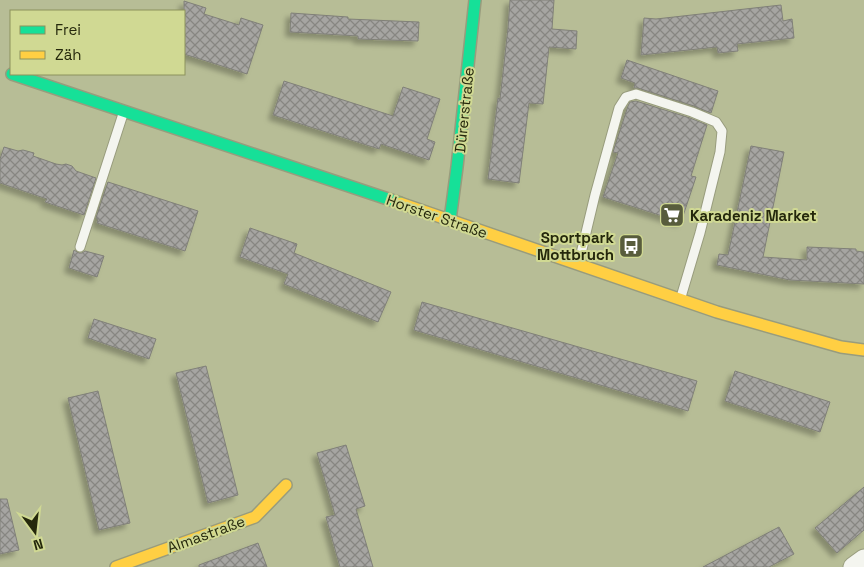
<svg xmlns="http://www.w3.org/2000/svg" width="864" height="567" font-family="'Space Grotesk',sans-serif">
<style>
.building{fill:url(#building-cross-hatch);stroke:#808078;filter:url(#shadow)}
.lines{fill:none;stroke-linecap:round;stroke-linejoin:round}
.lane-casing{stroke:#989c7d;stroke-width:11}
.street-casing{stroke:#989c7d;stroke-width:21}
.fast-casing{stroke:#989c7d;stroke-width:14}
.slow-casing{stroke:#989c7d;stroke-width:14}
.lane{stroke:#f4f5ef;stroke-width:9}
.street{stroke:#f4f5ef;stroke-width:19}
.fast{stroke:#16e098;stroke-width:11}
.slow{stroke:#ffcf43;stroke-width:11}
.labels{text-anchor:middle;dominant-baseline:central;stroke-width:4;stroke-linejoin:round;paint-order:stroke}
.street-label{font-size:15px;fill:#25280c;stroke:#d0d993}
.poi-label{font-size:15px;font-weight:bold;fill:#25280c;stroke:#d0d993;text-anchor:start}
</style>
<defs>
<pattern id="building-cross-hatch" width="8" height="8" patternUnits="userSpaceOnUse" patternTransform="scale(1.25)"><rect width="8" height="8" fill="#a6a5a2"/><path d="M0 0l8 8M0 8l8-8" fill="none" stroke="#878682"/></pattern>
<filter id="shadow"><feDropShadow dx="-4.5" dy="4.5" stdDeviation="2.5" flood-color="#0004"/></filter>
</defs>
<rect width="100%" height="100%" fill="#b7bd96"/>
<g class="building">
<path d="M510 0H554L552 29 577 31 576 49 549 47 543 104 529 103 519 183 488 179 498 98 500 99 508 28Z"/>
<path d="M184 1 206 8 204 14 239 25 241 18 263 25 247 74 184 54Z"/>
<path d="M781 5 783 21 792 19 794 38 737 44 738 51 718 53 717 47 641 55 644 18 656 19Z"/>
<path d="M291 13 348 17V19L419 22 418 41 358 39V36L290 32Z"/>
<path d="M627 60 718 91 711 113 694 106 638 88H634L635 83 621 78Z"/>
<path d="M284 81 393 116 403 87 440 99 427 139 435 142 429 160 381 144 379 149 273 115Z"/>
<path d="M636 101 690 118 707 125 691 176 696 177 681 222 603 197 618 153 613 152 628 106 630 102Z"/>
<path d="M751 146 784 152 763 257 807 260V247L856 249V251L864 252V284L790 280 717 265 719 254 728 255Z"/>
<path d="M4 147 18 151 23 150 34 153 33 156 56 164 62 165 66 164 72 166 76 171 96 178 84 215 45 202 47 199 0 183V159Z"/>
<path d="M108 182 198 211 185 251 97 223 98 219 96 218Z"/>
<path d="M250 228 297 244 294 253 391 292 378 322 284 284 288 274 240 257Z"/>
<path d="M74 250 79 253H82L85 251 104 256 97 277 69 268Z"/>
<path d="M422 302 697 381 688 411 414 330Z"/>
<path d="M94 319 156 339 149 359 88 338Z"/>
<path d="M206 366 238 495 208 503 176 373Z"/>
<path d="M735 371 830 402 820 432 725 401Z"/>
<path d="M98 391 130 523 99 530 68 398Z"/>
<path d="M346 445 365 506 356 509 373 567H340L326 517 335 515 317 453Z"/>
<path d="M864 487V530L837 553 815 528Z"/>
<path d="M0 499H7L19 550 0 554Z"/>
<path d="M779 527 794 554 769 567H703Z"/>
<path d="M258 543 267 567H199V565Z"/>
</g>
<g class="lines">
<defs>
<g id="lane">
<path d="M80 247 123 114"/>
<path d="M579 262 595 195 619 108 626 97 636 94 692 112 716 122 722 131 720 152 700 233 681 297"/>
</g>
<path id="street" d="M853 567 864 559"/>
<g id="fast">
<path d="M12 74 400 203"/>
<path d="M450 220 457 167 475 0"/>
</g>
<g id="slow">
<path d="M400 203 717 312 841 347 864 350"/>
<path d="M116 567 255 517 286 485"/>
</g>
</defs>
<use href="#lane" class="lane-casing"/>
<use href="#street" class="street-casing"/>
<use href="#fast" class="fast-casing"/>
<use href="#slow" class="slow-casing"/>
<use href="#lane" class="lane"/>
<use href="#street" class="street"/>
<use href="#fast" class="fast"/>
<use href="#slow" class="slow"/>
</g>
<defs>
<symbol id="supermarket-square" viewBox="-11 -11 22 22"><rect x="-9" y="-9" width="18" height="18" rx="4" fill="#585c3c" stroke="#d0d993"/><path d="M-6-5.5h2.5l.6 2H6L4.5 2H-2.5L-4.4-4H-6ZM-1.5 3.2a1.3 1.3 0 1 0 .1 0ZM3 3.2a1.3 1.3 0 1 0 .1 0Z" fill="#fff"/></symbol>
<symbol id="bus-square" viewBox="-11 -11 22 22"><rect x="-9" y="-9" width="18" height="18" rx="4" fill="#585c3c" stroke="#d0d993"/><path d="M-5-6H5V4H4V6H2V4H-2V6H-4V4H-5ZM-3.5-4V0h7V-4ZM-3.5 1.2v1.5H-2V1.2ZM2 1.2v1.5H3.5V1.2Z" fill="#fff"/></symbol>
</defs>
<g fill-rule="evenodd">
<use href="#supermarket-square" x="658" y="201" width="28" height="28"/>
<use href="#bus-square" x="617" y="232" width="28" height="28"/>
</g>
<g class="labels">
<g class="street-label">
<text transform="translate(464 110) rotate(-84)">Dürerstraße</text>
<text transform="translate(437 216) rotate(19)">Horster Straße</text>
<text transform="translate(206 534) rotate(-20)">Almastraße</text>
</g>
<g class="poi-label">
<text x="690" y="215">Karadeniz Market</text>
<text x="614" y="237" text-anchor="end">Sportpark<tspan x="614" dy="17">Mottbruch</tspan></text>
</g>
</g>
<rect x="10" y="10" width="175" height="65" fill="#d0d993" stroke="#8c925d"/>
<rect x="20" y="26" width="25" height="8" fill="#16e098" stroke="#8c925d"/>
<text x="55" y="35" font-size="15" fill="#25280c">Frei</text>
<rect x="20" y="51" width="25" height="8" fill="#ffcf43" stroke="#8c925d"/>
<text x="55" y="60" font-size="15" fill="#25280c">Zäh</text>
<g transform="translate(35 532) rotate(165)" stroke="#d0d993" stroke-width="4" paint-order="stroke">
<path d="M0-4L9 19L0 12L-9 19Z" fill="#25280c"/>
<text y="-8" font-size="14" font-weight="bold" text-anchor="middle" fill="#25280c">N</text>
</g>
</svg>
